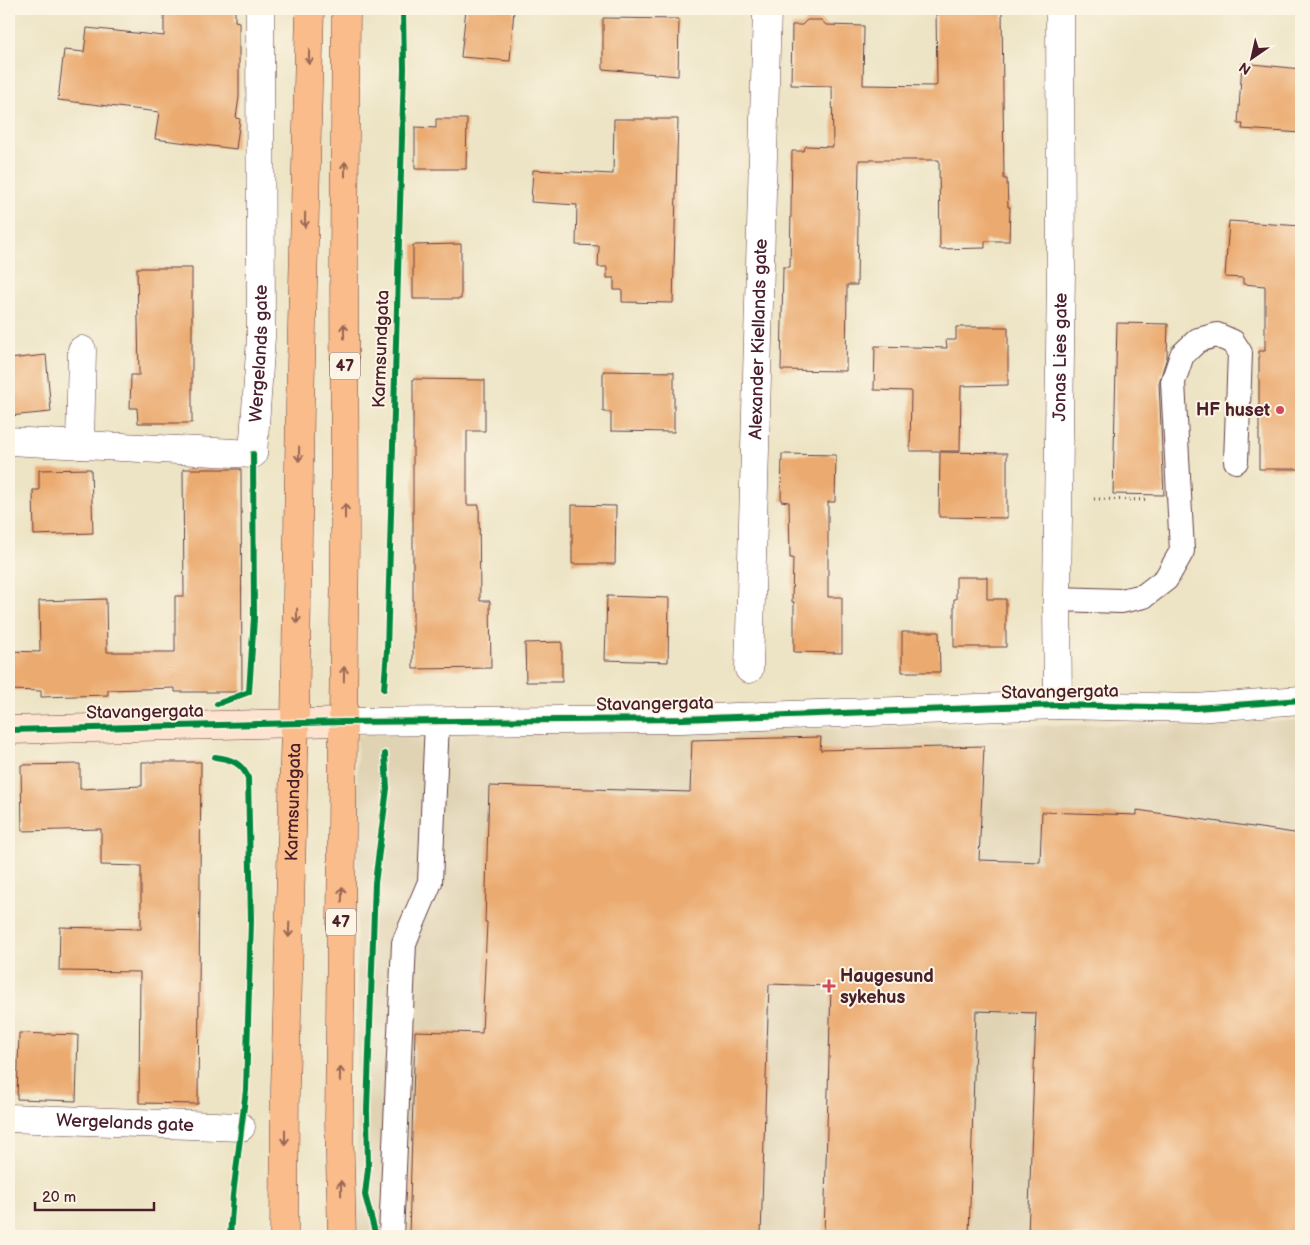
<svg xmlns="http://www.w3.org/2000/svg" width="1310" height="1245" font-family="'Balsamiq Sans',sans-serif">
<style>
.built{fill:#e0d3b4}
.building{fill:#ebaa70}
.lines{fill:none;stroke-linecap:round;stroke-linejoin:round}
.lane-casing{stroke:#623d42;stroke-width:26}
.street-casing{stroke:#623d42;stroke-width:29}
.secondary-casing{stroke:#623d42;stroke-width:29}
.primary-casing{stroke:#623d42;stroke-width:29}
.path{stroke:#623d42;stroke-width:3;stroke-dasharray:1 4;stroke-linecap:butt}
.lane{stroke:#fff;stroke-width:24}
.street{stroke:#fff;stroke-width:28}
.secondary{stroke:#fde4d0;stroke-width:28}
.primary{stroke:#f9bc8a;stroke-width:28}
.cycleway-casing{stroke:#fcf5e5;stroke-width:9}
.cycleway{stroke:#00873e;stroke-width:6}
.oneway{stroke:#996656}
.poi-dot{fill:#d1495b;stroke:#fcf5e5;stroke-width:2}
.labels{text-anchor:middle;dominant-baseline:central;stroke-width:4;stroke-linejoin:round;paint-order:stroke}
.shield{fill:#fcf5e5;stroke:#7f5f63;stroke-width:1}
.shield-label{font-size:16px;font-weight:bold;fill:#4a1f2b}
.street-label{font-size:18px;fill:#4a1f2b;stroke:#fcf5e5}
.poi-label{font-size:18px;font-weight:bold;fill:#4a1f2b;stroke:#fcf5e5;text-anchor:end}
</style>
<rect width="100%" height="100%" fill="#fcf5e5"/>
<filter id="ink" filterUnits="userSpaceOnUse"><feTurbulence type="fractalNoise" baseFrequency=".02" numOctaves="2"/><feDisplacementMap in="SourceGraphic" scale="10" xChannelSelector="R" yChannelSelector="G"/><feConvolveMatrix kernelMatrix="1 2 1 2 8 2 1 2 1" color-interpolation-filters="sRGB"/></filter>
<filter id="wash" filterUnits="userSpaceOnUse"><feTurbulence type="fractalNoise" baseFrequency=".0096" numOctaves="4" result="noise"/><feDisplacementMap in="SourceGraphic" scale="20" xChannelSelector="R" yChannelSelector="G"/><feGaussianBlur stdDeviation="1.12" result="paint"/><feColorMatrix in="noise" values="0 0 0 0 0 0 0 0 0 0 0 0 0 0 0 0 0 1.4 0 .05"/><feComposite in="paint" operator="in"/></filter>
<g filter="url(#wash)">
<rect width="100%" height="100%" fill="#ede4c5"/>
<path class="built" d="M1301 720V1236H357V735L1211 723Z"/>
<g id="blocks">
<g class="building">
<path d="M164 9H235V21L239 22V97L236 118 240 119 236 149 155 139 159 112 58 100 64 50 84 52 87 28 164 36Z"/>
<path d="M466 9H514L510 61 461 57Z"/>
<path d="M936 9H1002L1004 179H1007L1008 207H1010L1009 241H985V248L940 249 939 160H859L857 285H847L846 371 781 370 783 267H790L792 151H803L806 146 833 147 832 86 791 85 792 25H802L807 20H821L826 25 864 26 863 85 935 86 937 85Z"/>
<path d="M603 18 679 19 678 76 603 69Z"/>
<path d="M1242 63 1301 69V133L1242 129 1243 124H1238Z"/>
<path d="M436 119H467L466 169H415V127L436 128Z"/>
<path d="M614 119H678L673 303 622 302V290H614V278H607V267H598L599 246 576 245 577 205 531 202 533 170 613 174Z"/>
<path d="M1229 221 1301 226 1298 261H1301V469H1259V351H1265V286L1243 284V278L1225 277Z"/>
<path d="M461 244V299H413V245Z"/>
<path d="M137 268H192V423H138L137 408H130L131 375H139Z"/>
<path d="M1117 323 1168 324 1167 357 1159 383 1164 495 1113 494Z"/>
<path d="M956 327H1008V385L961 386 960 451H910L911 391 874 390 875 346 947 348 946 340H956Z"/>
<path d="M46 355 51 412 9 416V359Z"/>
<path d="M603 371 674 372V432L611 431V412H603Z"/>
<path d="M413 379 485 380V431H467V505H479L480 601H490L491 668 413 669Z"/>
<path d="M940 452 1007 453V518L939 517Z"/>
<path d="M782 454 836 455 835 502H828V597H842V653L794 652V602H792L793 558H790L789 502 781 501Z"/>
<path d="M91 469 93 533 34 535 33 490H39V470Z"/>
<path d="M183 469H241L242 692H175V688L108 690V695L41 697V691L9 690V651L40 652 39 601 106 599 107 652H175V596H184Z"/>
<path d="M572 505 616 506 615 564H572Z"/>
<path d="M956 577H987V599H1006V647H954V599H956Z"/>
<path d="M607 596 669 598 668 662 605 660Z"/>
<path d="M902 632H939L940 672H902Z"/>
<path d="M562 642V682H526L525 643Z"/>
<path d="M821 737 820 750 984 746 979 860 1040 862 1042 812 1137 815V810L1301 834V1236H1028L1036 1013 976 1011 969 1236H824L831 986 769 984 761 1236H409L415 1031 482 1033 487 922H485L489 786 690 792 692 740Z"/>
<path d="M142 762H201L198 1104 139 1103 140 972 59 971 60 927 141 929V866L101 865V829L22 831 21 765 80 764V789L142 786Z"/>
<path d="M19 1033 78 1035 76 1101 17 1099Z"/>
</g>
</g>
</g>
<g filter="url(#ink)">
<use href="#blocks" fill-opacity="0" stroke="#623d42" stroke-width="1"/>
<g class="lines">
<defs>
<g id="lane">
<path d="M1057 599 1121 601 1144 596 1166 579 1182 551 1173 382 1182 355 1198 340 1217 335 1233 342 1240 353 1236 461"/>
<path d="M391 1236 404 943 430 882 437 722"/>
</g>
<g id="street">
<path id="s1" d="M9 441 253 454 261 337 260 9"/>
<path d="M80 445 82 350"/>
<path id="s2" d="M749 669 767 9"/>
<path id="s3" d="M1058 705 1057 599 1061 270 1060 9"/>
<path d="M343 722 682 719 1058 705 1196 708 1301 700"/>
<path id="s4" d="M9 1118 241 1127"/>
</g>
<path id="secondary" d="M9 730 343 722"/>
<g id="primary">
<path id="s5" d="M284 1236 285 1088 295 724 300 405 310 9"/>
<path d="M342 1236 339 1122 345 536 344 260 346 9"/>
</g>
</defs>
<use href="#lane" class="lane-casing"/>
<use href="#street" class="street-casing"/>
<use href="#secondary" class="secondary-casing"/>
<use href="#primary" class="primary-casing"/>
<path class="path" d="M1094 499 1147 500"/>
<use href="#lane" class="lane"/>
<use href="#street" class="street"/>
<use href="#secondary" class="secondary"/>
<use href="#primary" class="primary"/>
<defs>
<g id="cycleway">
<path d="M384 689 387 650 404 69 403 9"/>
<path d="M217 704 249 692 254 618 253 454"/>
<path d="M9 730 343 722 682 719 1058 705 1196 708 1301 700"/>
<path d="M215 757C231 759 242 763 248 778L251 920 246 1090 233 1195 230 1236"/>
<path d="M376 1236 365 1195 368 1169 367 1110 375 883 387 788 385 754"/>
</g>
</defs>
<use href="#cycleway" class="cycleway-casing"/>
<use href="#cycleway" class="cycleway"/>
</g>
<defs><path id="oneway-shaft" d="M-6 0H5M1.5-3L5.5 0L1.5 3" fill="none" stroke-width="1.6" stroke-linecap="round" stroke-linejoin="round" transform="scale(1.25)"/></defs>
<g class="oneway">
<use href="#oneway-shaft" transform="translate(309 57) rotate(91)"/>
<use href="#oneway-shaft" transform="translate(345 169) rotate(-90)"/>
<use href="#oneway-shaft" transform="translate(305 220) rotate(91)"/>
<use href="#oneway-shaft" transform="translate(344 331) rotate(-90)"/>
<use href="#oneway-shaft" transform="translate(299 454) rotate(91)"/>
<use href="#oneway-shaft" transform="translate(345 511) rotate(-90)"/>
<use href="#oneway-shaft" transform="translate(297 616) rotate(91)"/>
<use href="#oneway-shaft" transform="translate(344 674) rotate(-89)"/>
<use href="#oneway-shaft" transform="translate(342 894) rotate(-89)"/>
<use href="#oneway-shaft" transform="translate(289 930) rotate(92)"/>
<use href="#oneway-shaft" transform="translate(340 1074) rotate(-89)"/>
<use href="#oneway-shaft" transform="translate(285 1137) rotate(90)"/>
<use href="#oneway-shaft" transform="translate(341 1188) rotate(-91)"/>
</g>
</g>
<g class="poi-dot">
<circle cx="1280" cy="410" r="5"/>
<path d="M826.5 978.5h5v5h5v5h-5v5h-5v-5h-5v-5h5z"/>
</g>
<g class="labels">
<g class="shield">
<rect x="330" y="352.5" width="30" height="27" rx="4"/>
<rect x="326" y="908.5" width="30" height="27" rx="4"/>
</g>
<g class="shield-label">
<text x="345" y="366">47</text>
<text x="341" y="922">47</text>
</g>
<g class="street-label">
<text stroke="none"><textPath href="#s2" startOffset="330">Alexander Kiellands gate</textPath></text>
<text transform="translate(381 349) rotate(-88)">Karmsundgata</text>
<text stroke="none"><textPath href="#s1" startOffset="345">Wergelands gate</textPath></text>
<text stroke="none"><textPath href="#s3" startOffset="348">Jonas Lies gate</textPath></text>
<text transform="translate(1060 692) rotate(-1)">Stavangergata</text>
<text transform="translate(655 704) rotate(-1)">Stavangergata</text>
<text transform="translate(145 712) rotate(-1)">Stavangergata</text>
<text stroke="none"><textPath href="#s5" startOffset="434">Karmsundgata</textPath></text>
<text stroke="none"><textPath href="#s4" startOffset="116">Wergelands gate</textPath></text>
</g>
<g class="poi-label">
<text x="1270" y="410">HF huset</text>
<text x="840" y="976" text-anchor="start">Haugesund<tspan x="840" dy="21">sykehus</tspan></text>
</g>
</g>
<rect width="1310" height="1245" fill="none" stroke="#fcf5e5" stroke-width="30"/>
<g transform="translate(1252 58) rotate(214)" stroke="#fcf5e5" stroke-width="4" paint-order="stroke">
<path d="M0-4L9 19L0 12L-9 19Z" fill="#4a1f2b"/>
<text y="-8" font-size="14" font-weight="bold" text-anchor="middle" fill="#4a1f2b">N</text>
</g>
<path d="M35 1202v8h119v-8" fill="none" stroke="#4a1f2b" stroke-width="2.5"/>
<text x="42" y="1202" font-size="15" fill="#4a1f2b" stroke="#fcf5e5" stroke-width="4" paint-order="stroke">20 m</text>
</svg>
